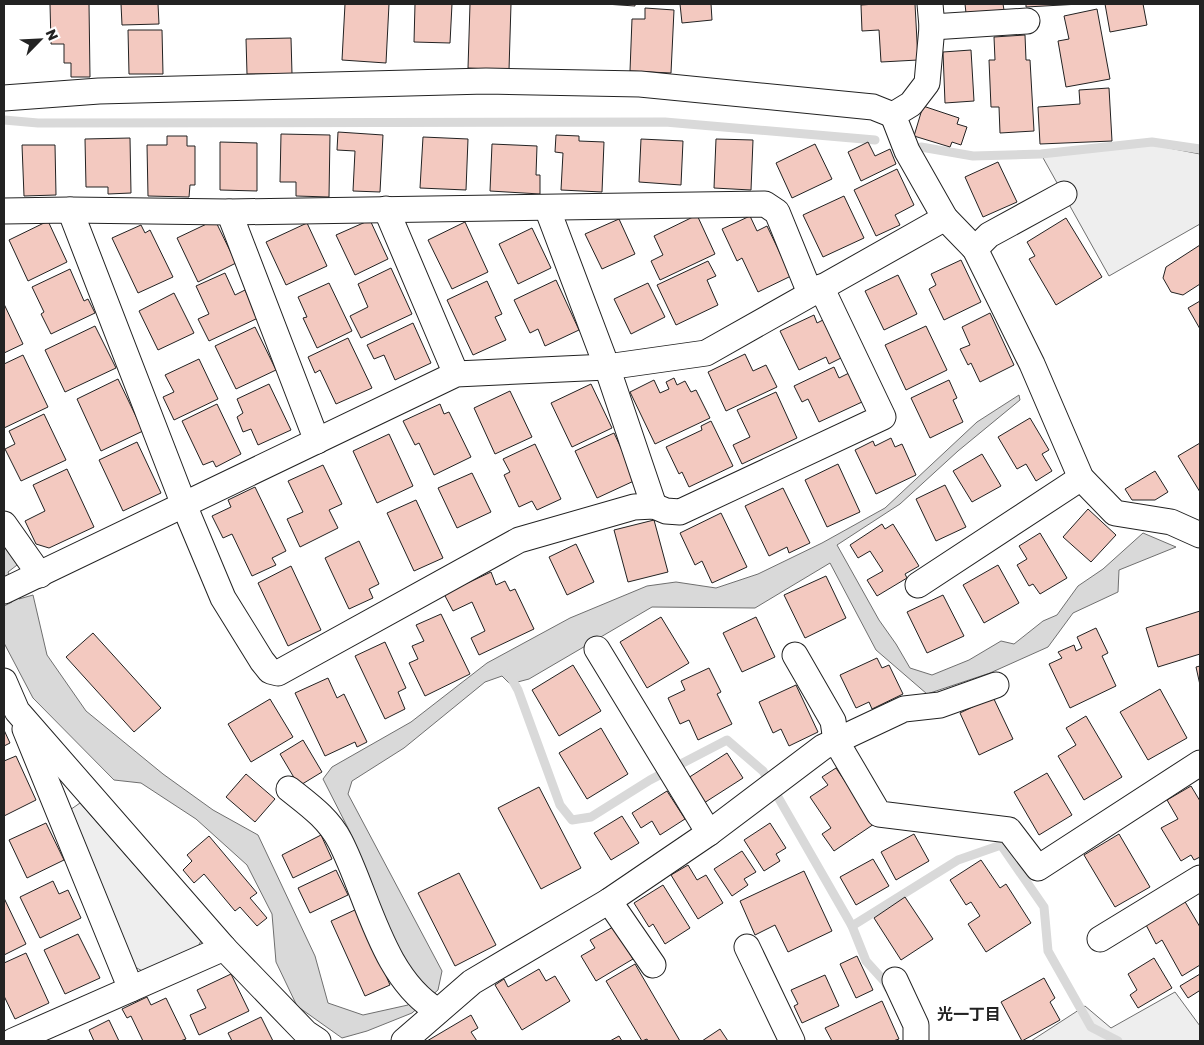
<svg xmlns="http://www.w3.org/2000/svg" width="1204" height="1045" font-family="'Golos Text','Noto Sans JP',sans-serif">
<style>
.green{fill:#eee;stroke:#6f6f6f}
.water{fill:#d9d9d9;stroke:#6f6f6f}
.lines{fill:none;stroke-linecap:round;stroke-linejoin:round}
.stream{stroke:#d9d9d9;stroke-width:9}
.building{fill:#f3c9c0;stroke:#222}
.minor-casing{stroke:#222;stroke-width:27}
.minor{stroke:#fff;stroke-width:25}
.labels{text-anchor:middle;dominant-baseline:central;stroke-width:4;stroke-linejoin:round;paint-order:stroke}
.neighbourhood-label{font-size:16px;font-weight:bold;fill:#222;stroke:#fff}
</style>
<rect width="100%" height="100%" fill="#fff"/>
<g class="green">
<path d="M1149 144 1200 154V224L1109 276 1042 156Z"/>
<path d="M80 803 201 941 195 952 148 974 133 966 67 812Z"/>
<path d="M1175 992 1200 1026V1041H1031L1085 1006 1111 1028Z"/>
</g>
<path class="water" d="M1019 395 1020 400 958 451 900 504 837 545 879 620 896 644 910 668 932 675 969 660 1001 641 1014 644 1043 621 1057 615 1078 586 1103 569 1143 533 1176 547 1119 570 1118 592 1073 613 1048 647 990 673 927 694 876 650 830 563 755 608 652 607 529 679 510 684 502 676 485 682 404 748 352 781 348 794 442 971 438 990 412 1013 367 1031 342 1038 297 1006 276 962 272 914 247 865 196 819 141 783 114 780 33 698 4 643V606L12 602 4 585V539L21 562 8 572 19 599 33 595 47 655 86 711 163 774 213 810 258 835 315 956 328 1003 363 1015 408 1005 419 982 393 943 350 832 323 779 332 767 411 722 487 663 570 618 647 586 676 582 716 588 758 574 822 543 885 508 977 422Z"/>
<g class="lines">
<g class="stream">
<path d="M4 120 38 123 665 122 875 140"/>
<path d="M921 147 973 156 1041 154 1152 142 1200 149"/>
<path d="M509 674 518 690 560 805 572 820 591 817 650 780 727 740 763 771 852 926 866 961 885 982 888 988"/>
<path d="M852 926 958 860 1001 845 1044 907 1048 951 1091 1027 1118 1041"/>
</g>
</g>
<g class="building">
<path d="M50 4H89L90 77H71V63H64V44H51Z"/>
<path d="M121 4H158L159 24 122 25Z"/>
<path d="M345 4H389L386 63 342 60Z"/>
<path d="M415 4H452L450 43 414 42Z"/>
<path d="M470 4H511L509 70 468 68Z"/>
<path d="M605 4H635V6Z"/>
<path d="M680 4H711L712 20 682 23Z"/>
<path d="M876 4H915L918 60 881 62 879 30 862 31 861 5Z"/>
<path d="M965 4H1003L1004 10 966 13Z"/>
<path d="M1026 4H1080L1026 7Z"/>
<path d="M1105 4H1143L1147 25 1110 32Z"/>
<path d="M645 8 674 10 671 73 630 71 632 19H645Z"/>
<path d="M1097 9 1110 79 1066 87 1058 41 1069 39 1064 16Z"/>
<path d="M128 30H162L163 74H129Z"/>
<path d="M1025 35 1026 60H1030L1034 131 1000 133 999 107H991L989 60H995L994 37Z"/>
<path d="M291 38 292 74H247L246 39Z"/>
<path d="M971 50 974 101 945 103 943 52Z"/>
<path d="M1109 88 1112 141 1040 144 1038 107 1080 104 1079 90Z"/>
<path d="M923 106 959 118 957 124 967 127 961 145 952 142 950 147 914 136Z"/>
<path d="M338 132 383 135 380 192 353 191 355 151 337 150Z"/>
<path d="M281 134 330 135 329 197 296 196V182H280Z"/>
<path d="M556 135 579 136V141L604 142 602 192 561 190 563 153 555 152Z"/>
<path d="M167 136H187V146H195V185H190L189 197 148 196 147 145H167Z"/>
<path d="M423 137 468 139 466 190 420 188Z"/>
<path d="M130 138 131 193 108 194V187H86L85 139Z"/>
<path d="M641 139 683 141 681 185 639 182Z"/>
<path d="M716 139 753 140 751 190 714 188Z"/>
<path d="M220 142 257 143V191L220 190Z"/>
<path d="M868 142 875 156 890 149 896 164 861 181 848 152Z"/>
<path d="M492 144 537 146 536 175H540V194L490 191Z"/>
<path d="M815 144 832 179 792 198 776 163Z"/>
<path d="M22 145H55L56 195 24 196Z"/>
<path d="M998 162 1017 202 983 217 965 177Z"/>
<path d="M897 169 914 205 895 215 900 225 876 236 854 190Z"/>
<path d="M844 196 864 238 823 257 803 215Z"/>
<path d="M697 215 715 254 660 280 651 261 663 255 654 236Z"/>
<path d="M750 216 757 231 767 226 791 276 758 292 742 258 737 261 722 229Z"/>
<path d="M1066 218 1102 277 1056 305 1029 259 1035 256 1027 242Z"/>
<path d="M619 219 635 254 602 269 585 234Z"/>
<path d="M215 220 236 263 198 282 177 238Z"/>
<path d="M370 220 388 259 355 275 336 235Z"/>
<path d="M48 221 67 262 28 281 9 240Z"/>
<path d="M465 222 488 272 452 289 428 240Z"/>
<path d="M307 223 327 266 286 285 266 242Z"/>
<path d="M141 225 145 233 150 230 173 277 138 293 112 238Z"/>
<path d="M532 228 551 268 518 284 499 244Z"/>
<path d="M1200 245V284L1183 295 1171 292 1163 278 1166 267Z"/>
<path d="M961 260 981 302 944 320 929 289 936 285 931 274Z"/>
<path d="M708 261 716 276 707 280 718 305 676 325 657 285Z"/>
<path d="M391 268 412 314 361 338 350 316 368 307 358 284Z"/>
<path d="M70 269 84 301 88 299 95 313 51 334 41 314 44 312 32 287Z"/>
<path d="M225 273 235 295 245 290 258 318 209 341 198 319 209 314 196 286Z"/>
<path d="M898 275 917 314 884 330 865 291Z"/>
<path d="M556 280 579 330 545 346 538 329 530 333 514 300Z"/>
<path d="M487 281 502 314 495 317 506 340 473 355 447 300Z"/>
<path d="M329 283 352 331 317 348 303 318 307 317 298 297Z"/>
<path d="M648 283 665 317 631 334 614 299Z"/>
<path d="M174 293 194 333 158 350 139 311Z"/>
<path d="M1200 301V329L1188 308Z"/>
<path d="M4 304 23 344 4 353Z"/>
<path d="M990 313 1014 365 980 382 971 363 968 365 960 349 970 345 962 327Z"/>
<path d="M814 315 817 323 823 320 841 358 829 364 826 357 799 370 780 331Z"/>
<path d="M413 323 431 363 395 380 384 355 374 359 367 345Z"/>
<path d="M95 326 116 368 65 392 45 350Z"/>
<path d="M926 326 947 370 906 390 885 345Z"/>
<path d="M255 327 276 370 236 389 215 346Z"/>
<path d="M348 338 372 388 336 404 320 370 315 373 308 357Z"/>
<path d="M745 354 753 371 766 365 777 387 726 411 708 372Z"/>
<path d="M23 355 48 407 4 428V364Z"/>
<path d="M199 359 218 399 174 420 163 397 174 392 165 375Z"/>
<path d="M834 367 839 378 849 373 862 402 819 422 808 399 802 402 794 386Z"/>
<path d="M674 378 677 385 685 381 691 392 696 390 710 418 655 444 630 392 654 380 660 393 669 389 666 382Z"/>
<path d="M118 379 143 431 101 451 77 399Z"/>
<path d="M949 380 957 398 953 400 963 422 930 438 911 398Z"/>
<path d="M269 384 291 430 258 445 251 429 243 432 237 417 243 413 237 399Z"/>
<path d="M591 384 612 428 572 447 551 403Z"/>
<path d="M510 391 532 437 495 454 474 408Z"/>
<path d="M776 392 797 438 742 464 733 445 750 437 737 410Z"/>
<path d="M217 404 241 454 216 467 213 461 203 465 182 421Z"/>
<path d="M440 404 444 414 449 412 471 457 434 475 419 443 415 445 403 421Z"/>
<path d="M44 414 66 460 21 481 5 449 15 444 9 431Z"/>
<path d="M1030 418 1049 450 1042 454 1052 471 1036 481 1026 464 1017 469 998 437Z"/>
<path d="M711 421 733 466 689 487 682 472 679 474 666 447 702 430 701 426Z"/>
<path d="M614 433 636 480 597 498 575 451Z"/>
<path d="M389 434 413 486 377 503 353 451Z"/>
<path d="M891 438 895 447 902 444 916 475 876 494 855 450 873 441 875 446Z"/>
<path d="M137 442 161 493 123 511 99 460Z"/>
<path d="M1200 443V492L1178 456Z"/>
<path d="M535 444 561 499 537 510 532 501 519 507 504 475 510 472 503 459Z"/>
<path d="M982 454 1001 486 972 502 953 471Z"/>
<path d="M838 464 860 512 827 527 805 480Z"/>
<path d="M323 465 342 504 329 510 338 528 300 547 287 519 303 512 288 481Z"/>
<path d="M67 469 94 527 49 548 36 544 25 521 45 511 33 485Z"/>
<path d="M1155 471 1168 492 1155 500H1132L1125 489Z"/>
<path d="M472 473 491 512 457 528 438 488Z"/>
<path d="M945 485 966 527 936 541 916 499Z"/>
<path d="M255 487 286 551 272 558 276 565 252 576 232 534 223 538 212 516 231 507 228 500Z"/>
<path d="M783 488 810 543 789 553 787 547 769 556 745 506Z"/>
<path d="M416 500 443 558 414 571 387 513Z"/>
<path d="M1088 509 1116 535 1091 562 1063 537Z"/>
<path d="M721 513 747 567 712 583 702 561 695 565 680 533Z"/>
<path d="M654 520 668 572 628 582 614 530Z"/>
<path d="M882 524 885 529 893 524 919 566 905 574 907 578 877 596 867 580 883 571 870 551 858 558 850 545Z"/>
<path d="M1040 533 1067 578 1040 594 1033 584 1029 586 1017 565 1027 559 1019 546Z"/>
<path d="M359 541 379 584 369 589 373 598 349 609 325 558Z"/>
<path d="M576 544 594 582 567 595 549 557Z"/>
<path d="M998 565 1019 603 984 623 963 585Z"/>
<path d="M291 566 321 630 288 646 258 583Z"/>
<path d="M491 572 496 585 505 581 510 591 515 589 534 629 479 655 471 638 485 631 472 602 453 611 444 594Z"/>
<path d="M826 576 846 618 805 638 784 595Z"/>
<path d="M943 595 964 636 927 653 907 612Z"/>
<path d="M1200 611V654L1158 667 1146 628Z"/>
<path d="M441 614 470 674 425 696 409 663 418 659 412 646 424 641 416 625Z"/>
<path d="M661 617 689 663 647 688 620 642Z"/>
<path d="M756 617 775 657 742 672 723 633Z"/>
<path d="M1096 628 1108 653 1102 656 1116 686 1070 708 1049 664 1062 658 1058 652 1074 645 1076 651 1082 648 1077 637Z"/>
<path d="M93 633 161 708 134 732 66 657Z"/>
<path d="M385 642 406 688 398 692 405 709 385 719 355 656Z"/>
<path d="M877 658 882 668 889 665 903 694 872 709 869 702 856 708 840 675Z"/>
<path d="M573 665 601 711 559 736 532 690Z"/>
<path d="M1200 666V685L1196 667Z"/>
<path d="M709 668 721 692 717 694 732 724 698 740 689 720 680 724 668 698 685 690 681 681Z"/>
<path d="M328 678 337 698 344 694 367 742 357 747 355 742 325 756 295 693Z"/>
<path d="M796 685 818 732 789 746 781 729 773 733 759 702Z"/>
<path d="M1160 689 1187 738 1148 760 1120 712Z"/>
<path d="M993 697 1013 739 979 755 960 713Z"/>
<path d="M270 699 293 737 251 762 228 724Z"/>
<path d="M1086 716 1122 777 1084 800 1058 756 1076 745 1066 728Z"/>
<path d="M601 728 628 774 587 799 559 753Z"/>
<path d="M4 730 10 743 4 746Z"/>
<path d="M303 740 322 772 299 786 280 754Z"/>
<path d="M727 753 743 778 704 803 688 778Z"/>
<path d="M16 756 36 800 4 816V761Z"/>
<path d="M836 768 874 824 834 851 822 834 831 828 810 797 828 785 822 777Z"/>
<path d="M1047 773 1072 815 1039 835 1014 792Z"/>
<path d="M246 774 275 799 255 822 226 797Z"/>
<path d="M1191 786 1200 801V857L1194 860 1191 855 1181 861 1161 828 1178 819 1167 800Z"/>
<path d="M539 787 581 868 541 889 498 808Z"/>
<path d="M667 791 685 819 660 835 652 821 641 828 632 813Z"/>
<path d="M622 816 639 843 611 860 594 833Z"/>
<path d="M46 823 64 860 27 878 9 840Z"/>
<path d="M770 823 786 848 776 854 780 861 764 871 744 840Z"/>
<path d="M914 834 929 861 896 880 881 852Z"/>
<path d="M1119 834 1150 887 1115 907 1084 855Z"/>
<path d="M321 835 332 859 293 878 282 855Z"/>
<path d="M209 836 257 893 250 898 267 918 257 926 240 907 235 911 204 874 194 883 183 870 192 861 187 855Z"/>
<path d="M742 851 756 872 744 879 748 885 732 896 714 869Z"/>
<path d="M873 859 889 886 856 905 840 877Z"/>
<path d="M981 860 1000 888 1006 884 1031 923 986 952 968 924 980 916 971 902 966 905 950 880Z"/>
<path d="M688 865 697 880 706 875 723 903 698 919 671 875Z"/>
<path d="M336 870 348 895 310 913 298 888Z"/>
<path d="M804 871 832 931 788 952 775 925 755 935 740 901Z"/>
<path d="M459 873 496 945 455 966 418 893Z"/>
<path d="M53 881 59 894 68 890 81 918 40 938 20 897Z"/>
<path d="M663 885 690 928 665 944 653 924 649 927 634 903Z"/>
<path d="M905 897 933 939 901 960 874 918Z"/>
<path d="M4 898 26 944 4 955Z"/>
<path d="M1184 900 1200 927V965L1182 976 1162 940 1156 944 1145 923Z"/>
<path d="M357 909 390 985 365 996 331 921Z"/>
<path d="M613 927 633 959 596 981 581 956 595 948 590 940Z"/>
<path d="M78 934 100 978 65 994 44 950Z"/>
<path d="M26 953 49 1003 15 1019 4 996V963Z"/>
<path d="M857 956 873 990 856 998 840 964Z"/>
<path d="M1154 958 1172 988 1138 1008 1130 995 1137 990 1128 974Z"/>
<path d="M635 964 680 1041H648L647 1039 642 1041 606 981Z"/>
<path d="M539 969 546 981 555 976 570 1001 522 1030 495 985 504 979 508 987Z"/>
<path d="M231 974 249 1011 199 1035 190 1015 206 1008 197 990Z"/>
<path d="M1200 974V992L1199 991 1188 998 1180 986Z"/>
<path d="M825 975 839 1006 802 1023 794 1006 798 1004 791 990Z"/>
<path d="M1044 978 1055 998 1050 1002 1060 1020 1022 1041 1001 1002Z"/>
<path d="M147 997 151 1005 166 998 186 1039 180 1041H143L131 1016 127 1018 122 1009Z"/>
<path d="M882 1001 899 1039 893 1041H832L825 1028Z"/>
<path d="M471 1015 478 1028 471 1032 477 1041H427Z"/>
<path d="M261 1017 273 1041H232L228 1033Z"/>
<path d="M109 1020 119 1041H94L89 1030Z"/>
<path d="M720 1029 728 1041H702Z"/>
<path d="M619 1036 622 1041H610Z"/>
</g>
<g class="lines">
<defs>
<g id="minor">
<path d="M930 4 932 27 927 83 911 104 893 115 907 151 945 218 975 249 1032 364 1081 478 1115 513 1171 522 1200 535"/>
<path d="M932 27 1027 21"/>
<path d="M4 98 99 91 486 81 640 84 873 107 893 115"/>
<path d="M547 208 607 367 654 506"/>
<path d="M386 209 456 374"/>
<path d="M70 210 184 505 223 598 262 661 270 671 278 673 519 540 634 507 654 506 666 511 680 512 883 417 821 287"/>
<path d="M4 211 70 210 229 212 765 204 777 212 810 293"/>
<path d="M229 212 317 441"/>
<path d="M975 249 989 235 1064 194"/>
<path d="M4 524 40 575"/>
<path d="M918 585 1081 478"/>
<path d="M4 591 456 374 607 367 706 353 945 218"/>
<path d="M597 649 709 833"/>
<path d="M795 655 833 721 836 741 904 709 940 705 996 685"/>
<path d="M4 681 17 711 224 948 306 1033 318 1041"/>
<path d="M25 729 131 989"/>
<path d="M289 789C309 805 328 818 340 841 368 895 382 978 438 1011"/>
<path d="M609 901 653 965"/>
<path d="M1100 939 1200 878"/>
<path d="M747 947 792 1041"/>
<path d="M895 980 916 1025V1041"/>
<path d="M13 1041 224 948"/>
<path d="M404 1041 472 982 609 901 709 833 823 747 836 741 879 814 1009 830 1038 868 1200 763"/>
</g>
</defs>
<use href="#minor" class="minor-casing"/>
<use href="#minor" class="minor"/>
</g>
<g class="labels">
<g class="neighbourhood-label">
<text x="969" y="1014">光一丁目</text>
</g>
</g>
<rect width="1204" height="1045" fill="none" stroke="#222222" stroke-width="10"/>
<g transform="translate(40 40) rotate(66)" stroke="#ffffff" stroke-width="4" paint-order="stroke">
<path d="M0-4L9 19L0 12L-9 19Z" fill="#222222"/>
<text y="-8" font-size="14" font-weight="bold" text-anchor="middle" fill="#222222">N</text>
</g>
</svg>
